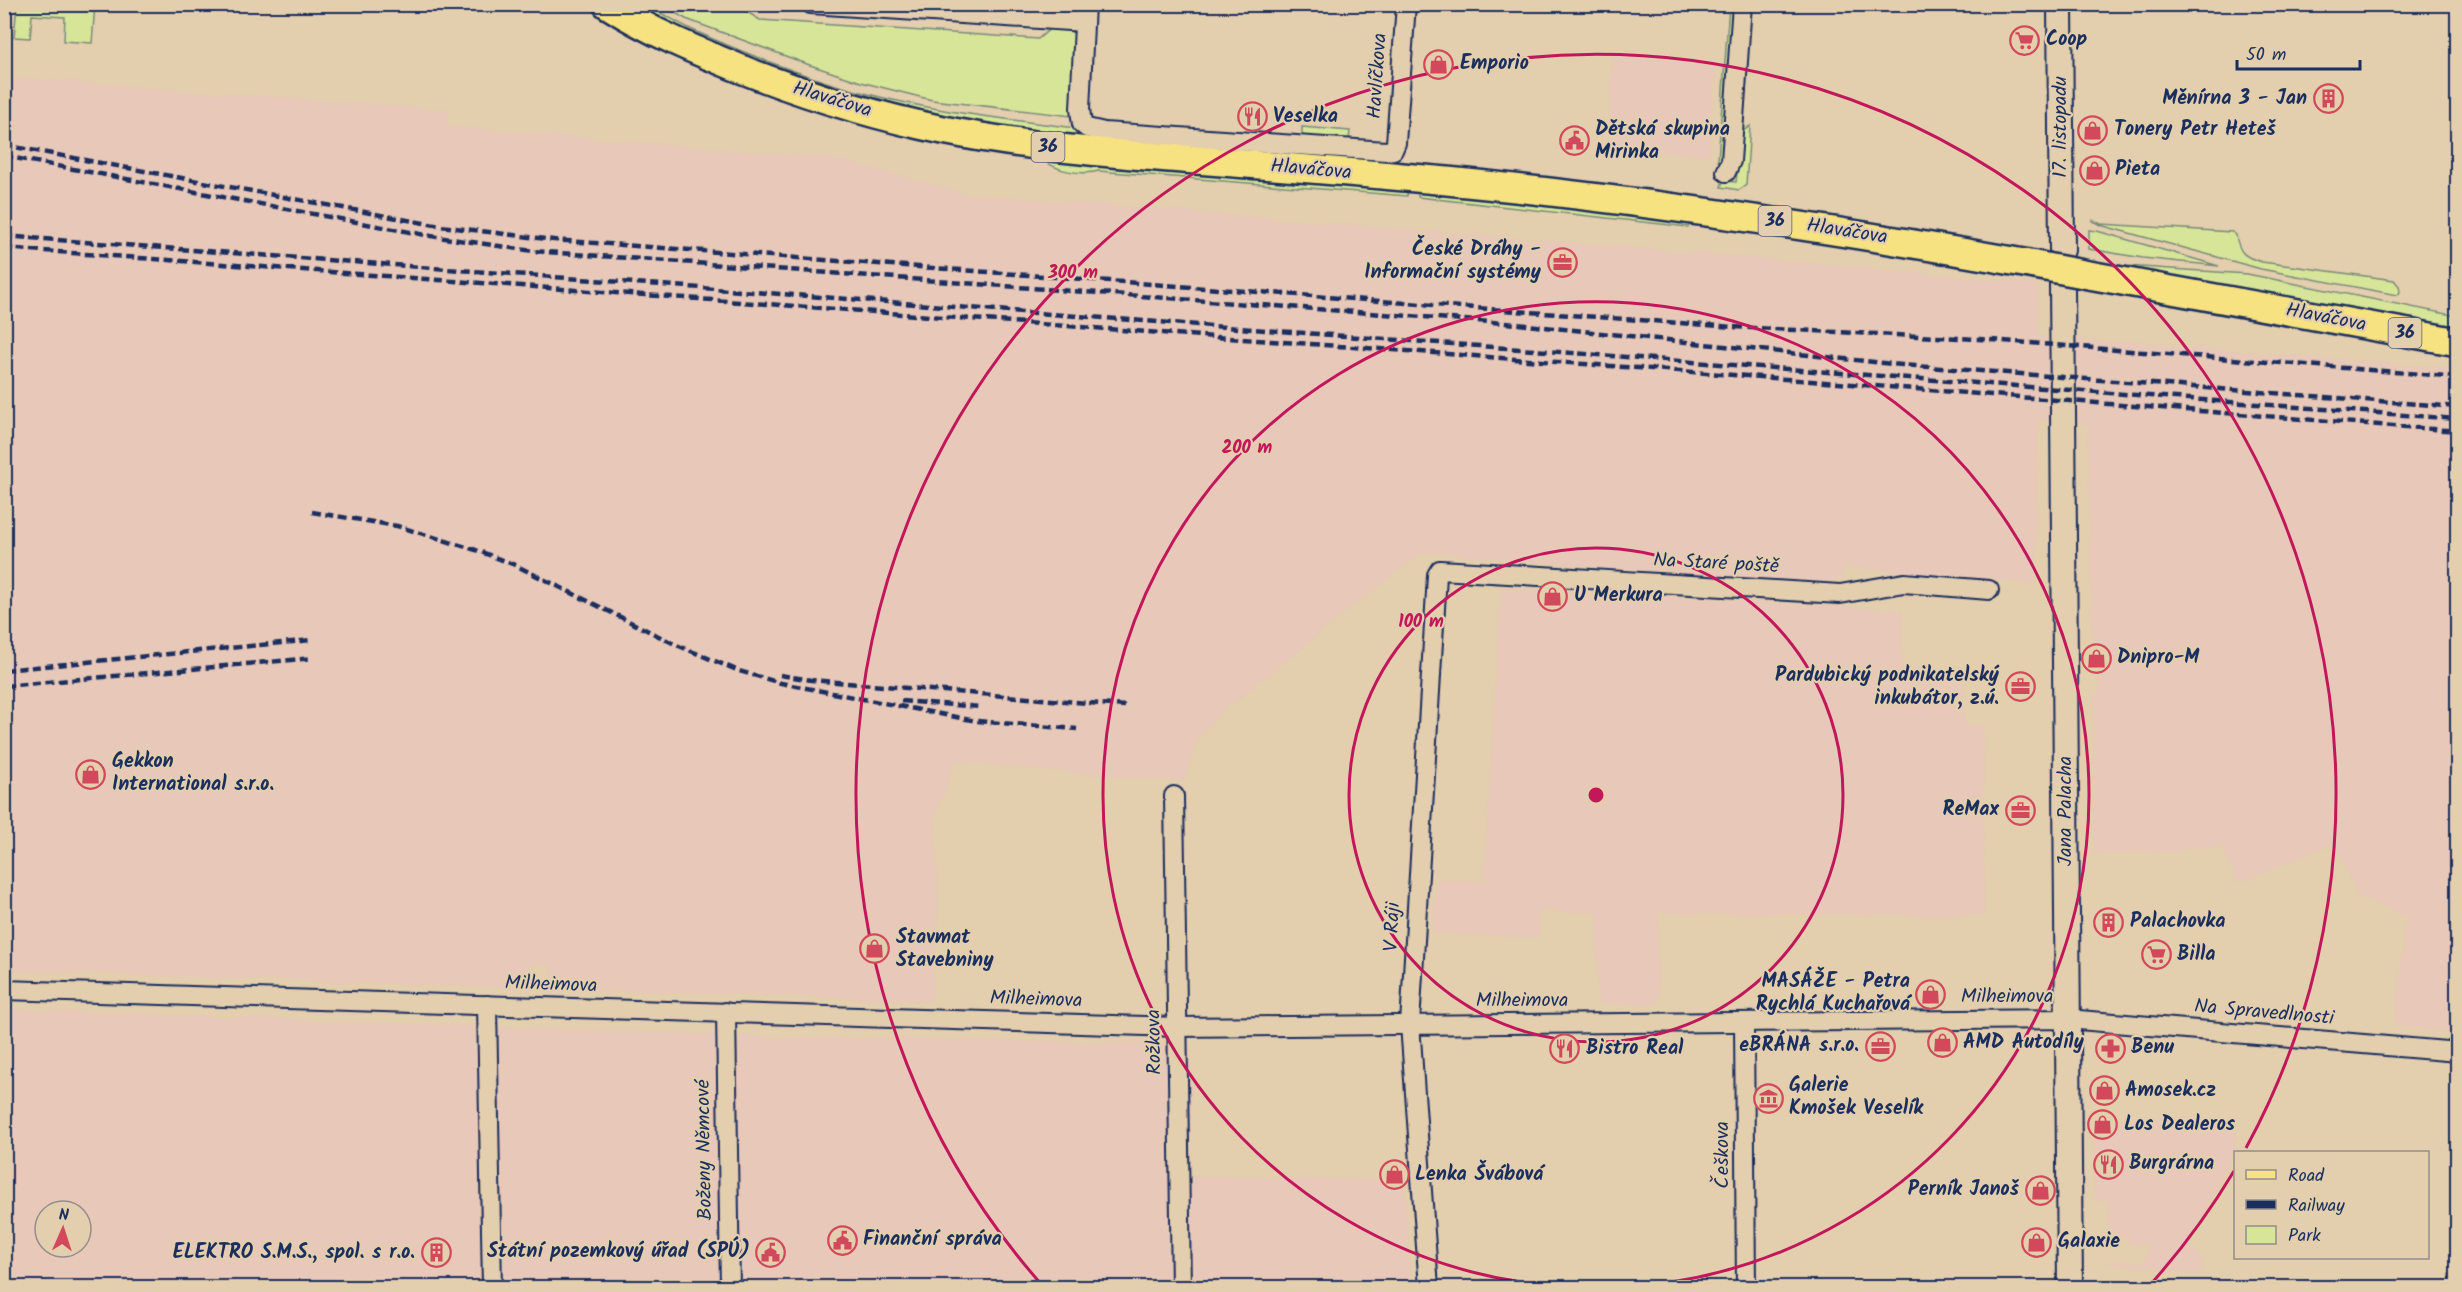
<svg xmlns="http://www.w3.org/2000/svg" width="2462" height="1292" font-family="Kalam,sans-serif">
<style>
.built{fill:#e8c8b8;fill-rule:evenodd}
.green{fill:#d7e598;stroke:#798a7b;stroke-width:1.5}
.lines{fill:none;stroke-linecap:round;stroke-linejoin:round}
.street-casing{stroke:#1b2f5e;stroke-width:22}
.secondary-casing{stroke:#1b2f5e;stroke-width:28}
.primary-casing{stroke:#1b2f5e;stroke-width:32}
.street{stroke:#e3cead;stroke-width:18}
.secondary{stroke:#e3cead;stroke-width:24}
.primary{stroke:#f7e281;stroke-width:27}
.rail{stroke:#1b2f5e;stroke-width:4.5;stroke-dasharray:9 4.5;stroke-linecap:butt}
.primary-bridge-casing{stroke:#1b2f5e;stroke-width:32;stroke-linecap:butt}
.primary-bridge{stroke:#f7e281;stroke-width:27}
.ring{fill:none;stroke:#c2185b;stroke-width:3}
.labels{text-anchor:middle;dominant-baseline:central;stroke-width:4.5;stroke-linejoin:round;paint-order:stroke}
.shield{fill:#e3cead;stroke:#575f76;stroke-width:1.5}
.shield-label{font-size:18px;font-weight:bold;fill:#1b2f5e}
.poi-label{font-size:20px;font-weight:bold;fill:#1b2f5e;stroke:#e3cead;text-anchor:start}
.street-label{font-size:20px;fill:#1b2f5e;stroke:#e3cead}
.centre{fill:#c2185b;stroke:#e3cead;stroke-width:3}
.ring-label{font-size:18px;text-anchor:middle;font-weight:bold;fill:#c2185b;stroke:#e3cead;stroke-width:4.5;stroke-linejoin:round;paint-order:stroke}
</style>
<rect width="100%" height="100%" fill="#e3cead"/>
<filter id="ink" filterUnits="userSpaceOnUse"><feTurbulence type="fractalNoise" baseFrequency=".0167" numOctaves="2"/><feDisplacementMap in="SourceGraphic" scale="12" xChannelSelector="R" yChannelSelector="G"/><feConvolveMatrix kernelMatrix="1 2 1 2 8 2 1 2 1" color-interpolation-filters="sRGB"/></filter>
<g filter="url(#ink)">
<g class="built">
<path d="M1613 55 1716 62 1709 156 1608 148Z"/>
<path d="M5 76 12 77V79H20V78L448 110 447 126 836 159 967 194 1713 254 2037 284 2038 336 2118 342 2127 340 2194 348 2457 369V1032L2395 1027 2406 917 2358 896 2335 843 2238 883 2222 845 2215 847H2190L2175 852 2129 851 2128 854H2094L2093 696 2099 695V668L2093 667 2088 424 2038 420 2035 584 1843 567 1842 576 1834 581 1817 582 1570 565 1430 552 1418 555 1220 713 1197 740 1184 782 954 762 935 818 938 915 932 1001 556 989 551 980 550 965 531 964 516 988 5 971Z"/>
<path d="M1501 587 1902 610V668L1963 669 1964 725 1983 726 1984 916 1658 913V1004H1598L1597 913 1538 911V938L1433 933 1436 880 1484 881Z"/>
<path d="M5 1009 757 1036 1191 1044V1176L1404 1181 1411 1285 1296 1288H5ZM45 1211H81V1247H45Z"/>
<path d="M2151 1118 2192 1119V1131H2238L2233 1152 2189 1246 2202 1258 2201 1274 2100 1262H2146L2147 1245 2128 1244V1236H2108V1200L2094 1199V1120Z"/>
</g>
<g class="green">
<path d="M17 5H95L92 43 64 41 65 17 32 15 30 38 14 37Z"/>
<path d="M629 5C651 4 675 22 695 31 734 49 774 64 814 78 902 108 987 117 1077 128L1099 141 976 125 914 112 833 89 742 58Z"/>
<path d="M661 5H747V12L760 20 1038 39 1051 28C1060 28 1068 28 1074 34 1083 46 1073 100 1072 116L932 100 861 82 807 64 686 19Z"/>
<path d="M1729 5H1733L1722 157 1720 161H1718Z"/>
<path d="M1750 126 1746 185 1739 190 1721 187 1723 181 1736 182 1741 133Z"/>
<path d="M1302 127 1350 131 1349 139 1302 136Z"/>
<path d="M1043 159 1408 188 1407 196 1099 171C1082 175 1056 172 1043 159Z"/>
<path d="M1419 190 1582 206 1692 223 1688 227 1418 197Z"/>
<path d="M2092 220 2101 224 2232 232 2236 235C2239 253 2244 257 2262 262L2394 280 2399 286 2400 292 2397 295 2261 269 2100 225Z"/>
<path d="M2089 230 2097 231 2219 266 2143 258 2089 249Z"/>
<path d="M2111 265 2247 274 2457 316V327L2111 268Z"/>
</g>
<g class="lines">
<defs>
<g id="street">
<path d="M811 4 1084 22"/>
<path d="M1085 4 1080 109 1082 124 1087 128 1104 132 1386 151 1393 150 1396 143 1406 4"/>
<path d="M1726 172 1731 161 1742 4"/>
<path d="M1174 796 1181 1288"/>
<path d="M4 990 1177 1027 2067 1019 2458 1052"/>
<path d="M487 1005 492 1288"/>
<path d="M726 1012 730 1288"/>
<path d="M1744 1022 1746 1288"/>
<path d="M1429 1288 1410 1024 1437 575 1440 570 1840 594 1904 583 1989 590"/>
</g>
<g id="secondary">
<path d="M2060 4 2062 250"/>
<path d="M2062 285 2070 1288"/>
</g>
<g id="primary">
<path d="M607 4C650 32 699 52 746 71 810 96 875 116 943 130 1017 145 1093 152 1169 158 1261 165 1354 172 1447 181 1644 200 1840 230 2035 265"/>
<path d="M2089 275 2458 342"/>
</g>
</defs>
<use href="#street" class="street-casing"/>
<use href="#secondary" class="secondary-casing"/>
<use href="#primary" class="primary-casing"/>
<use href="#street" class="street"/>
<use href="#secondary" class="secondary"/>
<use href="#primary" class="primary"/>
<g class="rail">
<path d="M4 145 440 226 554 240 1733 327 1979 339 2458 377"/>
<path d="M4 156 431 236 533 251 1517 324 1902 365 2458 407"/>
<path d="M4 236 2458 419"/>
<path d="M4 248 1747 376 2458 431"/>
<path d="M312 512 397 526 476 550 515 565 679 646 739 671 781 683 976 721 1077 729"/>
<path d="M4 670 312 640"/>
<path d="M780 675 811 680 1125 706"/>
<path d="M4 686 313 658"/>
<path d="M901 701 980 707"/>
</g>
<defs>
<path id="primary-bridge" d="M2035 265 2089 275"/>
</defs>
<use href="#primary-bridge" class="primary-bridge-casing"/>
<use href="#primary-bridge" class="primary-bridge"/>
</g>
</g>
<g class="ring">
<circle cx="1596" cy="795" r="247"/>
<path d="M1570 1287A493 493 0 1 1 1622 1287"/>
<path d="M2234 1171A740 740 0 0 1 2150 1285M1042 1285A740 740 0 1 1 2246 1148"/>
</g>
<defs>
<symbol id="supermarket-ring" viewBox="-11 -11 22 22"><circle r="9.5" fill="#e3cead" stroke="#d1495b" stroke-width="1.5"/><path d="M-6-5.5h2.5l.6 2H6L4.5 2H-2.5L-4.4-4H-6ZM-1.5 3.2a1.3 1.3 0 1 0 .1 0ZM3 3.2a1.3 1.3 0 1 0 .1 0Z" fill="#d1495b"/></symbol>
<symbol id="shop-ring" viewBox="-11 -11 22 22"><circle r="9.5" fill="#e3cead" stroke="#d1495b" stroke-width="1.5"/><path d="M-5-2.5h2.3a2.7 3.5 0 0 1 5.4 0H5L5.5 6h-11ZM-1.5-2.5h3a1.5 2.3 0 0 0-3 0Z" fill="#d1495b"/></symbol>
<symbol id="building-ring" viewBox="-11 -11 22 22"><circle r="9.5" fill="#e3cead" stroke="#d1495b" stroke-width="1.5"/><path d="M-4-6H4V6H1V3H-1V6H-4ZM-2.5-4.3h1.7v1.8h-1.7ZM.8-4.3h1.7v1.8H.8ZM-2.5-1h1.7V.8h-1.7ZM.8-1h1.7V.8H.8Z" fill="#d1495b"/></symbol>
<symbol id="restaurant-ring" viewBox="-11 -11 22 22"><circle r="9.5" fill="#e3cead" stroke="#d1495b" stroke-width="1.5"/><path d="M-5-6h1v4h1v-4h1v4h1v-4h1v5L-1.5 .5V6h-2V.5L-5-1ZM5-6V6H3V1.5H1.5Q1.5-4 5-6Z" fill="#d1495b"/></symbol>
<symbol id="civic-ring" viewBox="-11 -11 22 22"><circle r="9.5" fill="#e3cead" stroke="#d1495b" stroke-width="1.5"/><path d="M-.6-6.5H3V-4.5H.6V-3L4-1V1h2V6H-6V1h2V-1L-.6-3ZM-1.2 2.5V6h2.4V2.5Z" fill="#d1495b"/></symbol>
<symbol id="office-ring" viewBox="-11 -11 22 22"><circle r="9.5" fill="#e3cead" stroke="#d1495b" stroke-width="1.5"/><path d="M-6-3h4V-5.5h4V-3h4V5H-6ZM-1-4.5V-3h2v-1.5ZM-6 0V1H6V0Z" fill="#d1495b"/></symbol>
<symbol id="pharmacy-ring" viewBox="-11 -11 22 22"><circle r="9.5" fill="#e3cead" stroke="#d1495b" stroke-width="1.5"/><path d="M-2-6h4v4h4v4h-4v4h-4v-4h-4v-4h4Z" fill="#d1495b"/></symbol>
<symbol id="museum-ring" viewBox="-11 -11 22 22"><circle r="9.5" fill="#e3cead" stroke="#d1495b" stroke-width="1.5"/><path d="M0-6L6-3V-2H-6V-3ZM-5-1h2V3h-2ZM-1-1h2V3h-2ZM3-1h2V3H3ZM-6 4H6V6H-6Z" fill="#d1495b"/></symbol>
</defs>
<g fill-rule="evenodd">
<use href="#supermarket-ring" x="2008" y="24" width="33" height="33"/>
<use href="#shop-ring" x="1422" y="48" width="33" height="33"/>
<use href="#building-ring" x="2312" y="82" width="33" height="33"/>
<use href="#restaurant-ring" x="1236" y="100" width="33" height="33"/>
<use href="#shop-ring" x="2076" y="114" width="33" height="33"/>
<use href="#civic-ring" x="1558" y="124" width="33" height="33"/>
<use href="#shop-ring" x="2078" y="154" width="33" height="33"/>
<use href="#office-ring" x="1546" y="246" width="33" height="33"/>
<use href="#shop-ring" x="1536" y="580" width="33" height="33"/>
<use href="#shop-ring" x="2080" y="642" width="33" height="33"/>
<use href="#office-ring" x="2004" y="670" width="33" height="33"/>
<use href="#shop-ring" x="74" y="758" width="33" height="33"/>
<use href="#office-ring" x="2004" y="794" width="33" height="33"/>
<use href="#building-ring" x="2092" y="906" width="33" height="33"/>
<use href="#shop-ring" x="858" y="932" width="33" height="33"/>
<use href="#supermarket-ring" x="2140" y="938" width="33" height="33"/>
<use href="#shop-ring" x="1914" y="978" width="33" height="33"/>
<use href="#shop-ring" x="1926" y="1026" width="33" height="33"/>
<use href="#office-ring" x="1864" y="1030" width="33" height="33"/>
<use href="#pharmacy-ring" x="2094" y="1032" width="33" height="33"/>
<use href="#restaurant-ring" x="1548" y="1032" width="33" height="33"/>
<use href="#shop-ring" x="2088" y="1074" width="33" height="33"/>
<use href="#museum-ring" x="1752" y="1082" width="33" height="33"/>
<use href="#shop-ring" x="2086" y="1108" width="33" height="33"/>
<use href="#restaurant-ring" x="2092" y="1148" width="33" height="33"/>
<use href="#shop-ring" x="1378" y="1158" width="33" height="33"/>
<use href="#shop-ring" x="2024" y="1174" width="33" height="33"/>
<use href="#civic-ring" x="826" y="1224" width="33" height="33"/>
<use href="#shop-ring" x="2020" y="1226" width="33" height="33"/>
<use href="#civic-ring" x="754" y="1236" width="33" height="33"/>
<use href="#building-ring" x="420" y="1236" width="33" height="33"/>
</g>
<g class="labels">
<g class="shield">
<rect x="1031.5" y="132" width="33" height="30" rx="4.5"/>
<rect x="1758.5" y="206" width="33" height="30" rx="4.5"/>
<rect x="2388.5" y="318" width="33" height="30" rx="4.5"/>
</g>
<g class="shield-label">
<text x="1048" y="147">36</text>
<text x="1775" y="221">36</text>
<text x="2405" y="333">36</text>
</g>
<g class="poi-label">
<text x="2046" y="40">Coop</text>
<text x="1460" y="64">Emporio</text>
<text x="2307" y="99" text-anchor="end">Měnírna 3 - Jan</text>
<text x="1273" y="117">Veselka</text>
<text x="1595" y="130">Dětská skupina<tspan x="1595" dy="23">Mirinka</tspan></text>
<text x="2114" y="130">Tonery Petr Heteš</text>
<text x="2115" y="170">Pieta</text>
<text x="1541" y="250" text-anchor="end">České Dráhy -<tspan x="1541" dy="23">Informační systémy</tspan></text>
<text x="1574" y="596">U Merkura</text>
<text x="2117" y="658">Dnipro-M</text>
<text x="1999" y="676" text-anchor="end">Pardubický podnikatelský<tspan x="1999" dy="23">inkubátor, z.ú.</tspan></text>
<text x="112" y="762">Gekkon<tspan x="112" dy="23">International s.r.o.</tspan></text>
<text x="1999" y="810" text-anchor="end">ReMax</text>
<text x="2130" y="922">Palachovka</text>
<text x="896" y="938">Stavmat<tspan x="896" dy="23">Stavebniny</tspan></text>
<text x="2177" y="955">Billa</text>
<text x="1910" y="982" text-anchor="end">MASÁŽE - Petra<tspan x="1910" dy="23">Rychlá Kuchařová</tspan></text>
<text x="1963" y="1043">AMD Autodíly</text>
<text x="1859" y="1046" text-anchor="end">eBRÁNA s.r.o.</text>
<text x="2131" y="1048">Benu</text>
<text x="1586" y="1049">Bistro Real</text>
<text x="1789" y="1086">Galerie<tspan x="1789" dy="23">Kmošek Veselík</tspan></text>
<text x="2125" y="1091">Amosek.cz</text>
<text x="2124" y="1125">Los Dealeros</text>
<text x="2129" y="1164">Burgrárna</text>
<text x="1415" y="1175">Lenka Švábová</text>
<text x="2019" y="1190" text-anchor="end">Perník Janoš</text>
<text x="863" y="1240">Finanční správa</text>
<text x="2058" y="1242">Galaxie</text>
<text x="750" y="1252" text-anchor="end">Státní pozemkový úřad (SPÚ)</text>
<text x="415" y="1253" text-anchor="end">ELEKTRO S.M.S., spol. s r.o.</text>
</g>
<g class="street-label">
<text transform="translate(1378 76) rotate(-86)">Havlíčkova</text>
<text transform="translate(832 100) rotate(17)">Hlaváčova</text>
<text transform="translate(2061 127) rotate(-90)">17. listopadu</text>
<text transform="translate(1311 170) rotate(5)">Hlaváčova</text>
<text transform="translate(1847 232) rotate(9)">Hlaváčova</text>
<text transform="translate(2326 318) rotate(11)">Hlaváčova</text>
<text transform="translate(1716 564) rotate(3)">Na Staré poště</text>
<text transform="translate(2066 811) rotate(-90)">Jana Palacha</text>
<text transform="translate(1393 927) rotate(-87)">V Ráji</text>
<text transform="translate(551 985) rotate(2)">Milheimova</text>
<text x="2007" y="997">Milheimova</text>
<text transform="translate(1036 1000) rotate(2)">Milheimova</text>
<text x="1522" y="1001">Milheimova</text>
<text transform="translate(2264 1013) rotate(5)">Na Spravedlnosti</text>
<text transform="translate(1155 1042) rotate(-91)">Rožkova</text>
<text transform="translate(705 1150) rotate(-91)">Boženy Němcové</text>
<text transform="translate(1723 1155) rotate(-90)">Češkova</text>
</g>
</g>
<circle cx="1596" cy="795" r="9" class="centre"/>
<g class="ring-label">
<text x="1073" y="278">300 m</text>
<text x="1247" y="453">200 m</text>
<text x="1421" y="627">100 m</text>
</g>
<rect width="2462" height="1292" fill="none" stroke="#e3cead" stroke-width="24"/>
<rect x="12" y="12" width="2438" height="1268" fill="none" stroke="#1b2f5e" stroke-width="2" filter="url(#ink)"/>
<rect x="2234" y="1151" width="195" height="108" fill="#e3cead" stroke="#938e8d" stroke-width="1.5"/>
<rect x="2246" y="1170" width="30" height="9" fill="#f7e281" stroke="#938e8d" stroke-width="1.5"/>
<text x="2288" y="1181" font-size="18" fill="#1b2f5e">Road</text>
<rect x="2246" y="1200" width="30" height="9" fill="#1b2f5e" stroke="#938e8d" stroke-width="1.5"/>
<text x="2288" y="1211" font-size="18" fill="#1b2f5e">Railway</text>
<rect x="2246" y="1226" width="30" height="18" fill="#d7e598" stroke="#938e8d" stroke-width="1.5"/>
<text x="2288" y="1241" font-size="18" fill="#1b2f5e">Park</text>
<g transform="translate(63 1229) rotate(3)"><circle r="28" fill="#e3cead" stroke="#938e8d" stroke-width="1.5"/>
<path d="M0-4.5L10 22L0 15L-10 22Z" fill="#d1495b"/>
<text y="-9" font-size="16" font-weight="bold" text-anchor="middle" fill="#1b2f5e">N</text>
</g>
<path d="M2237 60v9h123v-9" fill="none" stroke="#1b2f5e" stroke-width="3"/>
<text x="2246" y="60" font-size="18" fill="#1b2f5e" stroke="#e3cead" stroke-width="4.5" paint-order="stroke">50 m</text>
</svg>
